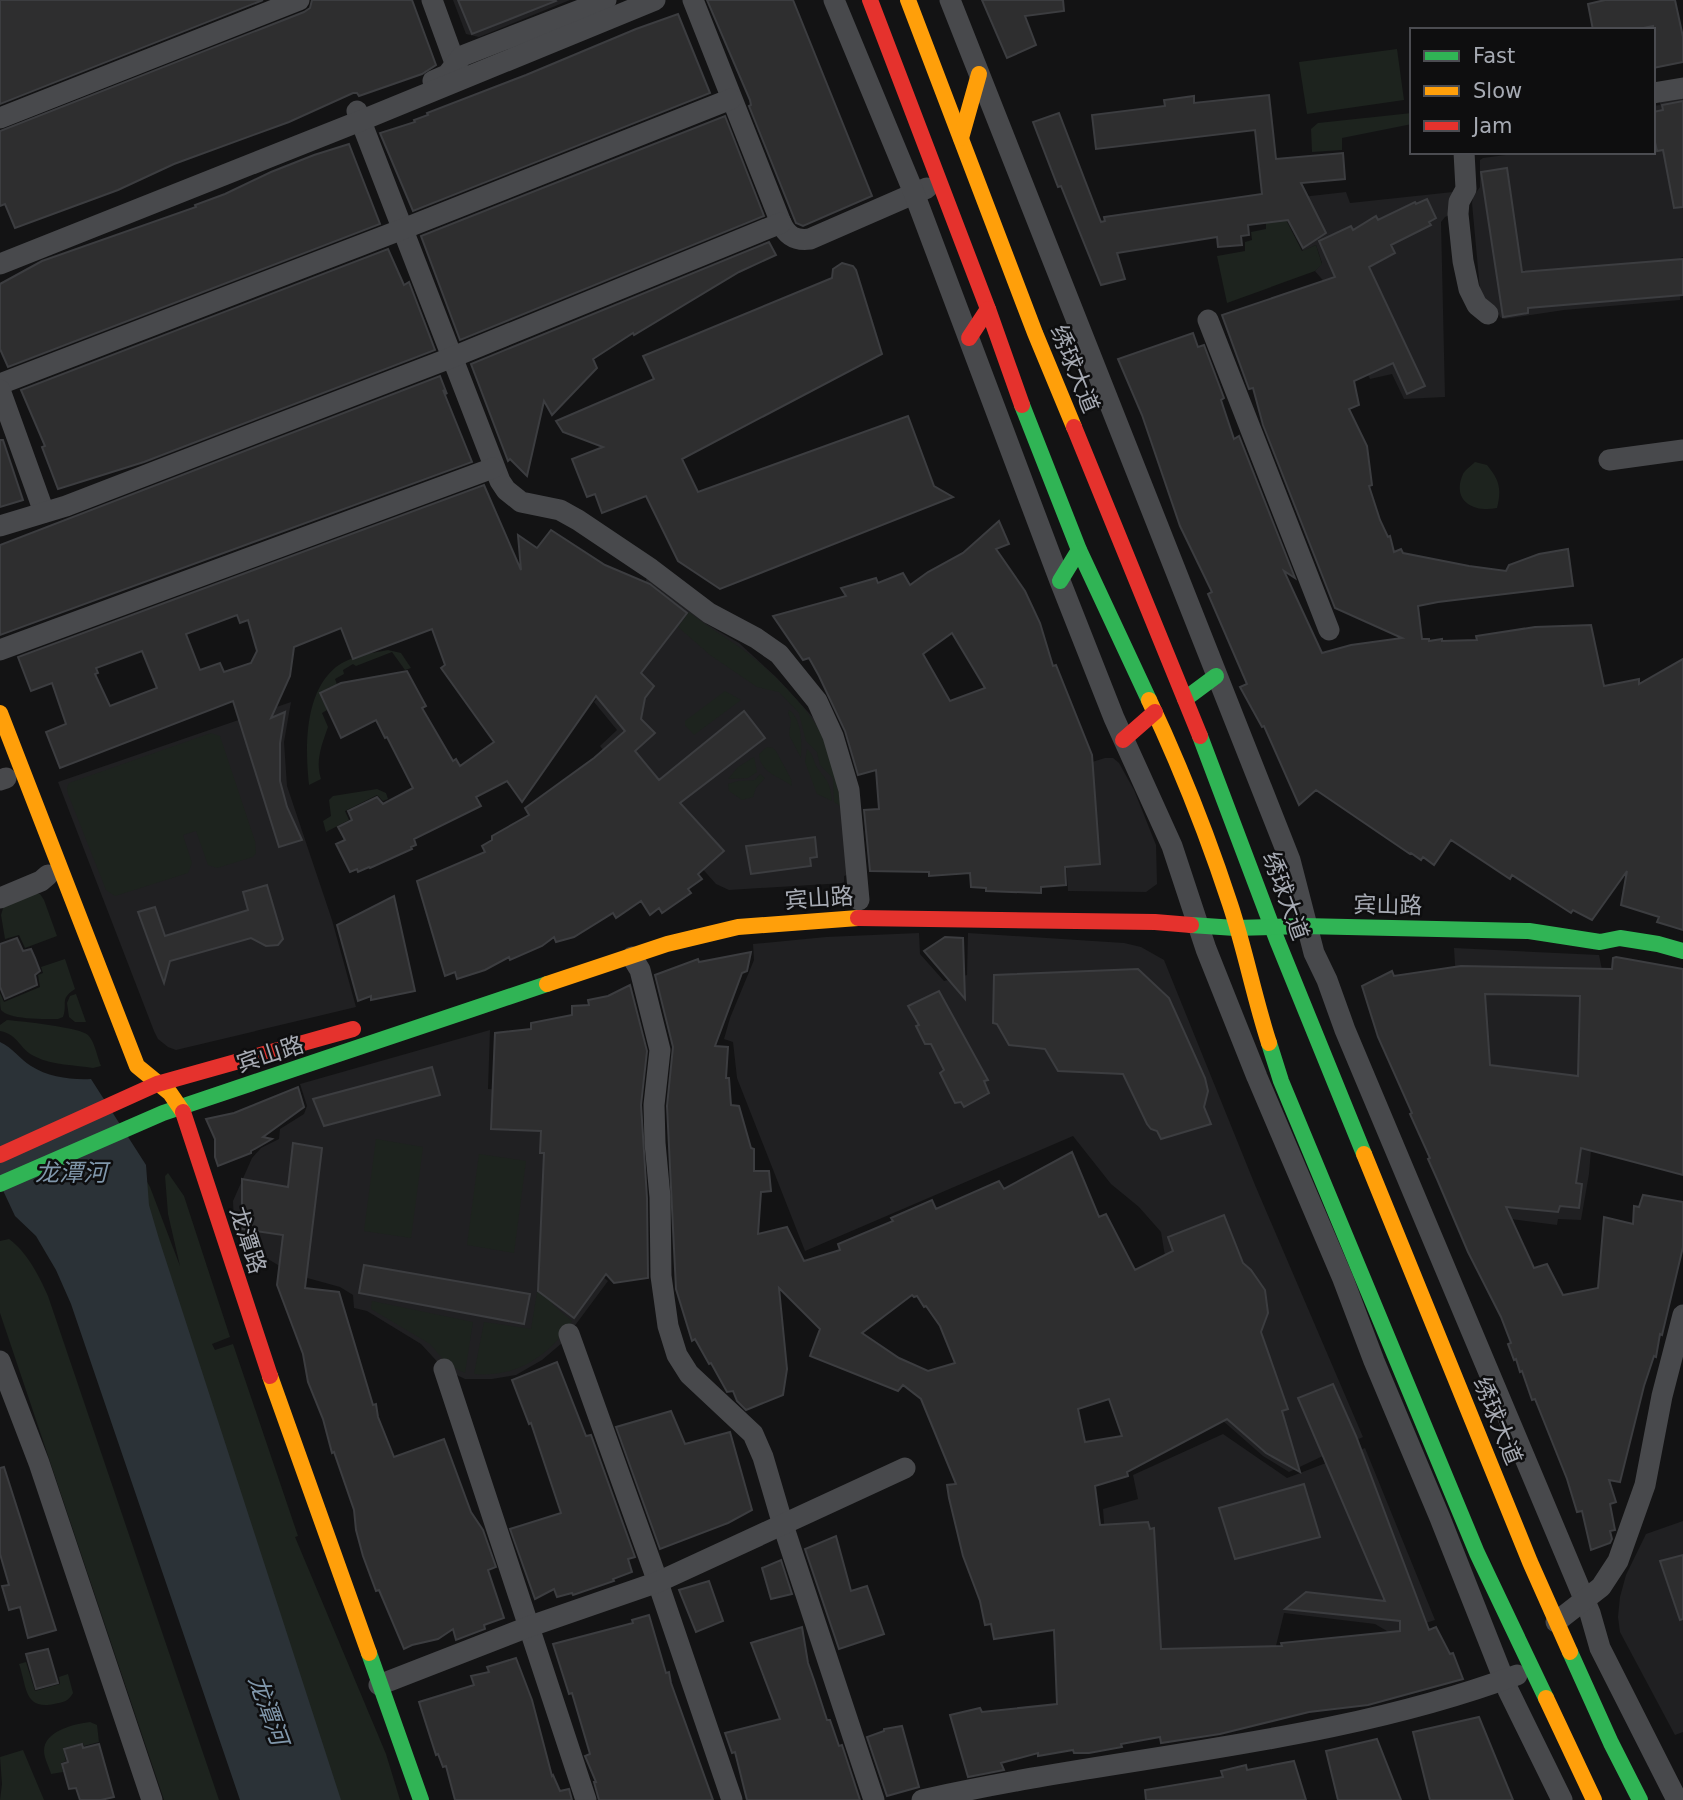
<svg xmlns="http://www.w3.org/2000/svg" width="1683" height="1800" font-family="'DejaVu Sans','Noto Sans SC',sans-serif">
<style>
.built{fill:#202022}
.green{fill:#1d231e}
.water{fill:#2b3237}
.building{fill:#2e2e2f;stroke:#3c3d40;stroke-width:2;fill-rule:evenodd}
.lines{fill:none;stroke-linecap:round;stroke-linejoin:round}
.street{stroke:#48494c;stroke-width:21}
.fast{stroke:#30b455;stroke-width:16}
.slow{stroke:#ff9f0a;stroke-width:16}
.jam{stroke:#e5322d;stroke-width:16}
.labels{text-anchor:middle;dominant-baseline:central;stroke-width:5;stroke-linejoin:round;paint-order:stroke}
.street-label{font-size:23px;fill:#a6aab3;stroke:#0e0e0f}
.water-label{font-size:24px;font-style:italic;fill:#8097ab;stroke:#0e0e0f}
</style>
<rect width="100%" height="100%" fill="#131314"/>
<g class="built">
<path d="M453 0H570L479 37 466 34Z"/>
<path d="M1683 97V257L1680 258V300L1564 310 1504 319 1500 317 1498 311 1487 301 1480 290 1472 203 1473 197 1480 187V160L1483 158 1513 154 1515 152H1653V106L1660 105V100Z"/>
<path d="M1346 192 1350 203 1453 192 1450 215 1445 217 1441 222 1445 397 1404 399 1392 374 1370 379 1332 291 1315 271 1322 263 1316 245 1303 251 1280 208 1293 198Z"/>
<path d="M647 578 708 625 739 643 777 678 818 723 828 746 840 798 850 874 844 876V883L729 890 716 884 641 800 600 746 617 730 594 702 603 689Z"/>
<path d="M291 702 284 742 287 786 332 920 356 1007 176 1050 168 1047 158 1039 154 1031 58 782Z"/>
<path d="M1105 758H1113L1119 763 1134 790 1156 845 1157 884 1146 892 1068 891 1060 772Z"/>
<path d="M919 933 920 954 944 981 967 975 968 933 1124 943 1141 947 1164 960 1255 1185 1363 1437 1289 1472 1263 1456 1214 1413 1165 1256 1161 1232 1139 1207 1111 1184 1073 1136 805 1251 737 1078 733 1042 724 1039 730 1018 754 960 753 944 826 937Z"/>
<path d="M1454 948 1599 955 1605 984 1589 1174 1581 1220 1558 1219 1557 1225 1496 1217 1457 996Z"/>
<path d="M490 1030 488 1089 573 1095 583 1259 608 1281 562 1343 542 1360 516 1375 492 1379H465L444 1369 421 1344 367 1311 354 1308 353 1295 340 1287 293 1274 268 1259 261 1260 244 1240 234 1222 233 1201 252 1158 261 1148 279 1139 280 1129 304 1114 307 1106 300 1084Z"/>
<path d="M1223 1434 1287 1478 1365 1448 1435 1620 1392 1634 1375 1624 1284 1613 1266 1687 1117 1693 1103 1509 1138 1499 1133 1475Z"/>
<path d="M1683 1521V1732L1675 1735 1620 1632 1618 1617 1620 1597 1626 1575 1646 1534Z"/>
</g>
<g class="green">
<path d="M1397 49 1404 100 1307 114 1299 62Z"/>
<path d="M1412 113V124L1342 138V150L1312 152 1311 129 1318 123Z"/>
<path d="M1280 208 1302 251 1316 245 1322 264 1315 271 1227 303 1217 256 1245 251V242L1252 240 1251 232 1266 229V220Z"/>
<path d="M1475 462 1487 465C1499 480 1502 488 1497 508 1474 513 1451 501 1463 474 1465 470 1471 466 1475 462Z"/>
<path d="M689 612C706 626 724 636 742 649 767 667 804 703 819 730 831 753 836 782 842 807L834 802 833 778 820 765 817 752 806 741 799 713 779 692 757 687 710 655 678 627Z"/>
<path d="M388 650 401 653 411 668 405 670 392 652 356 666 353 664 343 670 344 674 335 679 338 687 333 690 330 687 319 693 327 710 322 713 328 727C322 744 315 761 321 779L309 785C305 748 304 693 336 667 350 656 371 653 388 650Z"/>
<path d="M725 691 741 700 694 735 685 725V721Z"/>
<path d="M789 710C802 719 802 744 801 758L789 735 791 720 788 713Z"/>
<path d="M211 733 220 736 255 841 256 853 253 857 217 868 208 865 196 831 183 835 192 863 188 873 115 896 106 890 68 794 67 788 69 783Z"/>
<path d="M767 747 773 748 776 751 791 779 792 786C779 776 760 773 759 754Z"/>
<path d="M807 749C814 755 813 762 818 769 829 783 830 783 832 801L817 794 805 762Z"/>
<path d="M754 757 757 772 748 778 728 779 738 767Z"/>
<path d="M760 774 765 778 756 788 753 797 742 800 729 791 728 784 738 781 755 780Z"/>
<path d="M377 789 386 793 388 799 383 801 377 795 345 811 349 820 326 832 323 821 331 816 329 800 333 796Z"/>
<path d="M34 894H40L44 900 57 936 25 948 19 935 5 939 1 915 4 905Z"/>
<path d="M65 959 75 989C59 999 68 1003 63 1017L58 1019C46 1019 9 1020 1 1010 0 1006 0 998 0 993L4 1002 40 987 38 975 43 973 41 967Z"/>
<path d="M76 994 86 1022H75L69 1017 67 1003 70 996Z"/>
<path d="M7 1020C21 1021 82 1028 88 1035 95 1042 97 1057 101 1066L93 1068C75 1065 52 1065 36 1057 19 1050 20 1035 0 1031V1025Z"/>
<path d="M376 1139 423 1147 411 1238 364 1231Z"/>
<path d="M479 1154 526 1161 514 1253 467 1245Z"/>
<path d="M139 1168 150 1187 180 1266 168 1214 165 1176 168 1173 184 1196 230 1337 212 1344 215 1350 233 1344 298 1536 295 1537 386 1754 400 1800H251Z"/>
<path d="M9 1239C27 1252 39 1276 48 1296L219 1800H164L0 1313V1241Z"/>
<path d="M539 1280 565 1283 552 1304 572 1321C549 1356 517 1378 474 1374L484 1322 531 1329Z"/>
<path d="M372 1301 473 1322 465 1373 448 1365 430 1344 371 1309Z"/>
<path d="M26 1662 35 1691 60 1684 59 1677 68 1674 73 1693C68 1702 63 1702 54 1704 24 1710 27 1687 19 1664Z"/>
<path d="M90 1722 97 1725 99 1742 84 1746 83 1743 63 1748 66 1761 61 1763 63 1772 51 1774C49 1767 44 1758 44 1751 44 1731 74 1724 90 1722Z"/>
<path d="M23 1750 44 1800H0L2 1784 0 1757Z"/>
</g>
<path class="water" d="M0 1042C13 1048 20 1059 31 1066 48 1077 71 1080 91 1079L146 1165 149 1205 159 1239 341 1800H240L71 1304 56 1270 36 1236 15 1216 0 1184Z"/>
<g class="building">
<path d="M0 0H263L0 104Z"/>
<path d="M312 0H412L436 65 422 74 359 96 357 93H353L289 122 174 164 118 190 15 228 5 204 0 206V131L304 12 310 8Z"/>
<path d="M458 0H555L556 1 472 34Z"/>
<path d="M707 0H793L872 196 803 226 796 223 749 106 751 105 750 100Z"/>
<path d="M982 0H1063L1064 11 1025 16 1036 45 1007 58Z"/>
<path d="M1605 0H1675L1683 37V62L1653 68V26L1634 30H1593L1588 4Z"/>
<path d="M678 14 710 93 413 211 380 133 415 122 414 120 428 115 427 113 526 75 636 29Z"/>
<path d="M1269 95 1276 159 1343 153 1345 179 1301 183 1326 233 1303 248 1288 220 1248 225 1249 235 1241 236 1242 245 1218 247 1217 237 1117 253 1125 279 1101 285 1061 186 1058 187 1033 122 1059 113 1101 222 1105 221 1104 217 1262 194 1255 130 1096 149 1092 115 1165 106 1164 100 1194 96V103Z"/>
<path d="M1683 101V207L1674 208 1663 150 1657 151 1655 142 1653 143V112L1663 110 1662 105Z"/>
<path d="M725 116 764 216 460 340 421 236Z"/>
<path d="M349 144 380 224 8 367 0 349V284L42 261 196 207 195 205 225 194 271 172 314 155Z"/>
<path d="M1507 168 1522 272 1683 259V295L1528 308V313L1503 317 1481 172Z"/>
<path d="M1427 199 1436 218 1429 222 1431 225 1391 245 1395 253 1369 267 1425 386 1407 394 1393 363 1354 381 1359 405 1349 409 1367 446 1372 485 1369 486 1380 520 1388 537 1390 536 1394 552 1401 549 1403 553 1469 566 1506 571 1509 565 1539 554 1568 549 1573 586 1438 602 1418 606 1422 639H1429V641L1442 639V641L1477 640 1476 636 1535 627 1591 625 1604 686 1639 679V684L1683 659V930L1657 922 1659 917 1621 905 1627 871 1592 920 1573 910 1571 913 1512 875 1510 879 1451 840 1434 865 1423 857 1421 860 1411 853 1410 854 1316 790 1299 805 1264 726 1262 727 1240 687 1247 684 1208 594 1212 592 1180 526 1142 415 1118 359 1193 333 1198 347 1204 345 1224 398 1221 400 1234 439 1239 436 1295 578 1284 571 1322 653 1351 645 1402 638 1335 608 1263 425 1253 388 1249 389 1222 315 1335 277 1319 241 1351 226 1353 230 1376 216 1378 220 1415 202 1416 204Z"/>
<path d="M769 242 776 255 739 272 634 335 633 333 593 359 597 368 552 415 544 401 527 476 510 459 508 461 471 364Z"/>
<path d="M388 249 404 285 409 282 435 350 144 462 58 489 42 447 45 446 21 390Z"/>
<path d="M842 263 853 266 856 270 882 354 682 459 698 492 908 416 934 486 953 497 720 589 678 561 646 496 602 513 595 494 587 497 572 459 603 447 563 432 556 421 654 379 643 356 832 278 833 269Z"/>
<path d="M440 376 447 394 443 390 472 462 0 635V545Z"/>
<path d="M0 440H3L23 500 0 507Z"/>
<path d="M484 485 521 570 518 535 537 548 551 530 605 565 650 584 687 613 641 673 654 686 645 698 641 719 655 733 635 751 659 780 744 711 765 738 680 803 724 851 698 874 702 879 688 889 691 893 662 913 659 908 650 915 641 901 616 918 613 913 574 937 556 942 554 937 542 946 510 960 509 957 485 970 457 979 455 972 445 976 417 881 485 852 482 846 492 840V836L529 815 525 808 594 758 625 731 596 696 522 802 507 781 476 797 481 806 414 839 416 845 411 847 412 849 370 868 369 867 358 872 357 869 350 872 336 844 345 840 338 827 352 820 348 811 377 797 383 804 413 788 387 737 385 738 376 720 341 738 320 693 341 683 407 671 426 706 422 708 453 761 456 759 460 766 494 742 441 668 445 665 432 629 353 659 341 628 294 647 290 676 271 718 285 712 280 743V781L287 807 302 840 279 847 233 701 60 768 46 732 66 724 52 683 31 691 18 657ZM237 615 240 623 248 620 257 651 251 663 224 672 220 663 200 670 186 634ZM142 651 157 688 110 706 95 674 98 673 96 668Z"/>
<path d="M999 521 1009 544 996 549 1025 591 1040 623 1053 666 1056 665 1092 755 1100 864 1065 867 1066 885 1041 887V893L986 891V888L971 887 970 873 929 876V872L870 871 864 810 879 809 876 770 858 775 845 731 819 676 809 658 803 660 773 616 846 596 841 588 876 578 878 583 903 573 910 585 928 572 963 553ZM952 633 985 688 950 701 923 654Z"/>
<path d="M815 837 817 857 810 858 811 866 751 874 746 846Z"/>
<path d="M267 885 283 939 278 945 266 946 251 938 170 961 164 983 138 912 155 907 165 936 248 910 243 892Z"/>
<path d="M394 896 415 991 371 1000V996L358 1001 337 925Z"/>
<path d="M945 937 963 938 965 999 924 951Z"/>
<path d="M17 938 23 951 31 949 35 958 40 971 35 975 37 985 5 999 0 987V944Z"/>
<path d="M751 952 747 971 742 973 715 1046 728 1047 726 1078H729L731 1105 739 1106 751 1148 754 1149V1171H769L771 1191 761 1192 758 1234 787 1227 804 1261 840 1250 838 1244 893 1221 891 1218 932 1200 936 1209 999 1181 1004 1189 1072 1152 1099 1217 1106 1214 1135 1270 1173 1251 1168 1237 1224 1215 1243 1263 1251 1270 1265 1290 1268 1313 1261 1332 1288 1409 1282 1411 1300 1472 1266 1453 1227 1419 1127 1472 1128 1476 1095 1486 1100 1525 1148 1522 1150 1529 1154 1528 1161 1649 1282 1646 1281 1643 1400 1631V1621L1285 1609 1306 1592 1385 1601 1298 1398 1333 1384 1356 1436 1429 1630 1436 1627 1450 1654 1453 1653 1463 1679 1368 1705 1309 1712 1220 1734 1161 1743 1160 1737 1121 1744 1122 1747 1089 1753H1074L1073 1750 1038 1756V1753L1001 1763 1004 1770 968 1777 950 1715 980 1708 982 1712 1057 1704 1054 1630 994 1639 991 1624 985 1625 980 1601 963 1556 949 1498 947 1485 956 1484 921 1399 903 1385 898 1391 810 1356 820 1329 779 1288 787 1369 783 1395 746 1410 737 1401 733 1391 727 1392 711 1363 709 1364 695 1339 692 1341 676 1289 667 1106 673 1047 655 975 698 959 699 962ZM912 1295 914 1297 917 1296 924 1307 926 1306 940 1326 955 1363 928 1371 899 1358 862 1333ZM1109 1399 1122 1436 1085 1442 1078 1409Z"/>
<path d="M1616 957 1683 969V1175L1581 1148 1576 1183 1582 1184 1579 1208 1560 1206 1558 1212 1506 1207 1534 1268 1547 1264 1563 1295 1598 1288 1604 1217 1633 1224 1634 1206 1639 1207 1643 1195 1683 1202V1247L1662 1335 1660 1334 1656 1357 1654 1356 1644 1386 1620 1482 1609 1480 1616 1502 1610 1504 1615 1530 1610 1531 1612 1539 1610 1543 1591 1550 1582 1511 1577 1512 1567 1479 1535 1399 1532 1400 1522 1371 1520 1372 1516 1359 1514 1360 1508 1344 1511 1343 1501 1317 1468 1252 1437 1179 1428 1159 1430 1158 1410 1114 1412 1113 1378 1037 1362 986 1392 971 1394 976 1461 966 1612 969 1613 958ZM1485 994 1580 996 1578 1076 1490 1065Z"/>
<path d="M1138 969 1169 998 1205 1078 1208 1091 1204 1107 1211 1124 1161 1139 1157 1131 1151 1129 1147 1124 1123 1074 1058 1071 1045 1049 1009 1045 997 1024 993 1023 994 975Z"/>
<path d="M630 985 647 1051 641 1105 647 1198 648 1278 614 1283 606 1274 574 1318 538 1291 544 1153H540L541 1131 491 1129 495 1033 531 1029V1023L572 1015V1006L589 1005 588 1000 608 996Z"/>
<path d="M939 991 988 1080 984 1081 989 1093 964 1107 961 1102 955 1103 940 1073 944 1070 931 1044H925L916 1026 919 1025 908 1006Z"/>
<path d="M432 1067 440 1095 324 1126 313 1099Z"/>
<path d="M298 1087 304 1107 263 1137 272 1139 251 1151V1153L218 1166 215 1157V1139L206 1119 234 1113Z"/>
<path d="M293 1143 322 1148 305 1288 339 1292 373 1405 376 1404 378 1417 394 1457 444 1439 471 1512 483 1530 496 1567 488 1570 504 1618 484 1625 485 1629 456 1640 453 1629 438 1639 412 1645 404 1649 379 1590 376 1591 363 1556 356 1530 354 1510 334 1452 332 1453 323 1419 308 1382 303 1354 277 1285 283 1235 242 1229V1179L288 1187Z"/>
<path d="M364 1265 530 1294 524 1324 359 1293Z"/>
<path d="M557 1362 586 1436 591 1435 635 1557 628 1559 632 1572 613 1579 614 1581 573 1595 572 1593 557 1597 554 1589 535 1599 510 1529 561 1513 531 1423 529 1424 512 1380Z"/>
<path d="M671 1411 685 1444 730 1432 752 1510 728 1523 660 1549 616 1427Z"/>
<path d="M4 1467 56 1630 28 1638 20 1607 9 1610 2 1586 9 1585 0 1554V1468Z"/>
<path d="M1304 1484 1320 1537 1235 1559 1219 1508Z"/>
<path d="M836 1536 851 1591 867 1586 884 1634 839 1649 805 1549Z"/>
<path d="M1683 1555V1619L1680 1620 1660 1561Z"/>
<path d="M781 1560 792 1594 771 1599 762 1568Z"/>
<path d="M709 1581 723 1621 696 1632 679 1590Z"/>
<path d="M649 1615 666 1673 669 1672 671 1683 713 1800H599L594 1782H596L585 1756 590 1754 572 1693 569 1694 553 1644 633 1623 632 1620Z"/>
<path d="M802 1627 808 1663 814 1680 827 1720H830L839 1746 842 1745 860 1800H747L735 1752 732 1753 725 1733 780 1719 751 1643Z"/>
<path d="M48 1649 58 1683 36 1689 26 1654Z"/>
<path d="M516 1658 532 1700 552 1776 553 1775 560 1791 569 1789 572 1800H455L446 1766 443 1767 438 1754 436 1755 419 1702 474 1685 471 1676 489 1672 487 1667Z"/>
<path d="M1479 1717 1513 1800H1430L1413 1732Z"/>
<path d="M902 1726 919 1787 887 1796 867 1737 884 1731V1729Z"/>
<path d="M1377 1739 1401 1800H1338L1326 1751Z"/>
<path d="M82 1744 83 1748 99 1744 114 1797 101 1800H80L76 1788 69 1789 62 1764 68 1762 64 1749Z"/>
<path d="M1294 1761 1306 1800H1146L1145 1790 1223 1777 1221 1771 1246 1765 1247 1770Z"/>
</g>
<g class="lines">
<g class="street">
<path d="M432 0 459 74"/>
<path d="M693 0 781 223C787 236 795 241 810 239L927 188"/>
<path d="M834 0 914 193 1060 581 1114 718 1172 846 1206 949 1257 1077 1343 1279 1374 1361 1440 1518 1508 1690 1562 1800"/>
<path d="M950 0 1290 860 1314 953 1327 980 1345 1030 1590 1613 1600 1648 1677 1800"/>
<path d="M433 81 447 75 462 56 606 0"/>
<path d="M1653 93 1683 88"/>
<path d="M357 111 500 481 506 490 521 502 560 510 578 520 651 569 709 613 756 638 779 654 817 701 833 736 849 790 859 900"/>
<path d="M0 118 299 0"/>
<path d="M1464 152 1466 189 1459 202 1458 214 1463 261 1469 289 1477 305 1488 314"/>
<path d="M0 264 360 121 655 0"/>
<path d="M1208 320 1329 630"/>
<path d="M0 384 403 229 731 99"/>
<path d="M0 390 44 512"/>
<path d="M1609 460 1683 450"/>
<path d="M0 526 66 506 453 357 781 223"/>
<path d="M0 650 493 468"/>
<path d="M0 780 6 778"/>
<path d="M0 898 41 881 48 875"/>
<path d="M632 957 640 970 660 1050 654 1105 655 1143 660 1197 661 1276 668 1326 677 1355 689 1374 753 1434 763 1457 783 1525 874 1800"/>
<path d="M569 1334 655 1574 732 1800"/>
<path d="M0 1361 39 1463 152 1800"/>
<path d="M444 1369 586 1800"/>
<path d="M1556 1622 1601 1587 1618 1561 1645 1485 1662 1396 1683 1315"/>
<path d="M379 1685 528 1627 658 1582 905 1468"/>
<path d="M922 1800C1119 1755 1326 1746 1517 1675"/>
</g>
<g class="fast">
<path d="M1022 405 1079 550 1149 700"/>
<path d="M1060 581 1079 550"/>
<path d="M1185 699 1216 676"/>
<path d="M1200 736 1277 940 1364 1154"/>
<path d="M1191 925 1235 928 1303 926 1529 931 1600 942 1620 938 1658 944 1683 951"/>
<path d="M1269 1043 1281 1081 1477 1553 1546 1698"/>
<path d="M0 1184 163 1113 547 984"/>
<path d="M1570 1652 1611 1743 1640 1800"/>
<path d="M369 1653 421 1800"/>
</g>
<g class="slow">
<path d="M908 0 1035 333 1074 427"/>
<path d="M961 138 979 74"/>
<path d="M1149 700C1180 766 1207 834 1230 904 1245 949 1254 997 1269 1043"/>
<path d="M0 713 137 1066 170 1093 183 1112"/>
<path d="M547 984 667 944 738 927 858 918"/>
<path d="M1364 1154 1530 1562 1570 1652"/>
<path d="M270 1376 369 1653"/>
<path d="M1546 1698 1594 1800"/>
</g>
<g class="jam">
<path d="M870 0 988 309 1022 405"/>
<path d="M969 338 988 309"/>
<path d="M1074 427 1200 736"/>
<path d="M1123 740 1155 712"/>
<path d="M858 918 1155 922 1191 925"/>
<path d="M183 1112 270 1376"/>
<path d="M0 1155 157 1084 353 1029"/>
</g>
</g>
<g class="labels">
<g class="street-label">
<text transform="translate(1075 369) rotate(68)">绣球大道</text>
<text transform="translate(1286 896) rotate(70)">绣球大道</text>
<text transform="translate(819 898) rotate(-4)">宾山路</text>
<text transform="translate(1388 905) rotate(1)">宾山路</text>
<text transform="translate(270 1054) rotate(-18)">宾山路</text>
<text transform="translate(248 1240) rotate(72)">龙潭路</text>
<text transform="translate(1498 1421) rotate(68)">绣球大道</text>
</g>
<g class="water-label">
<text x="71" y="1173">龙潭河</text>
<text transform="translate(268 1710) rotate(70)">龙潭河</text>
</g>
</g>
<rect x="1410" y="28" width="245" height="126" fill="#0e0e0f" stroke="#4b4c51" stroke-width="2"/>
<rect x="1424" y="51" width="35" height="10" fill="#30b455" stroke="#4b4c51" stroke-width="2"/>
<text x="1473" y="63" font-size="21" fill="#a6aab3">Fast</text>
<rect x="1424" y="86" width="35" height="10" fill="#ff9f0a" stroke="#4b4c51" stroke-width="2"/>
<text x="1473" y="98" font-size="21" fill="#a6aab3">Slow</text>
<rect x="1424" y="121" width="35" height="10" fill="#e5322d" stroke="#4b4c51" stroke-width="2"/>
<text x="1473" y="133" font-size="21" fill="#a6aab3">Jam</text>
</svg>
